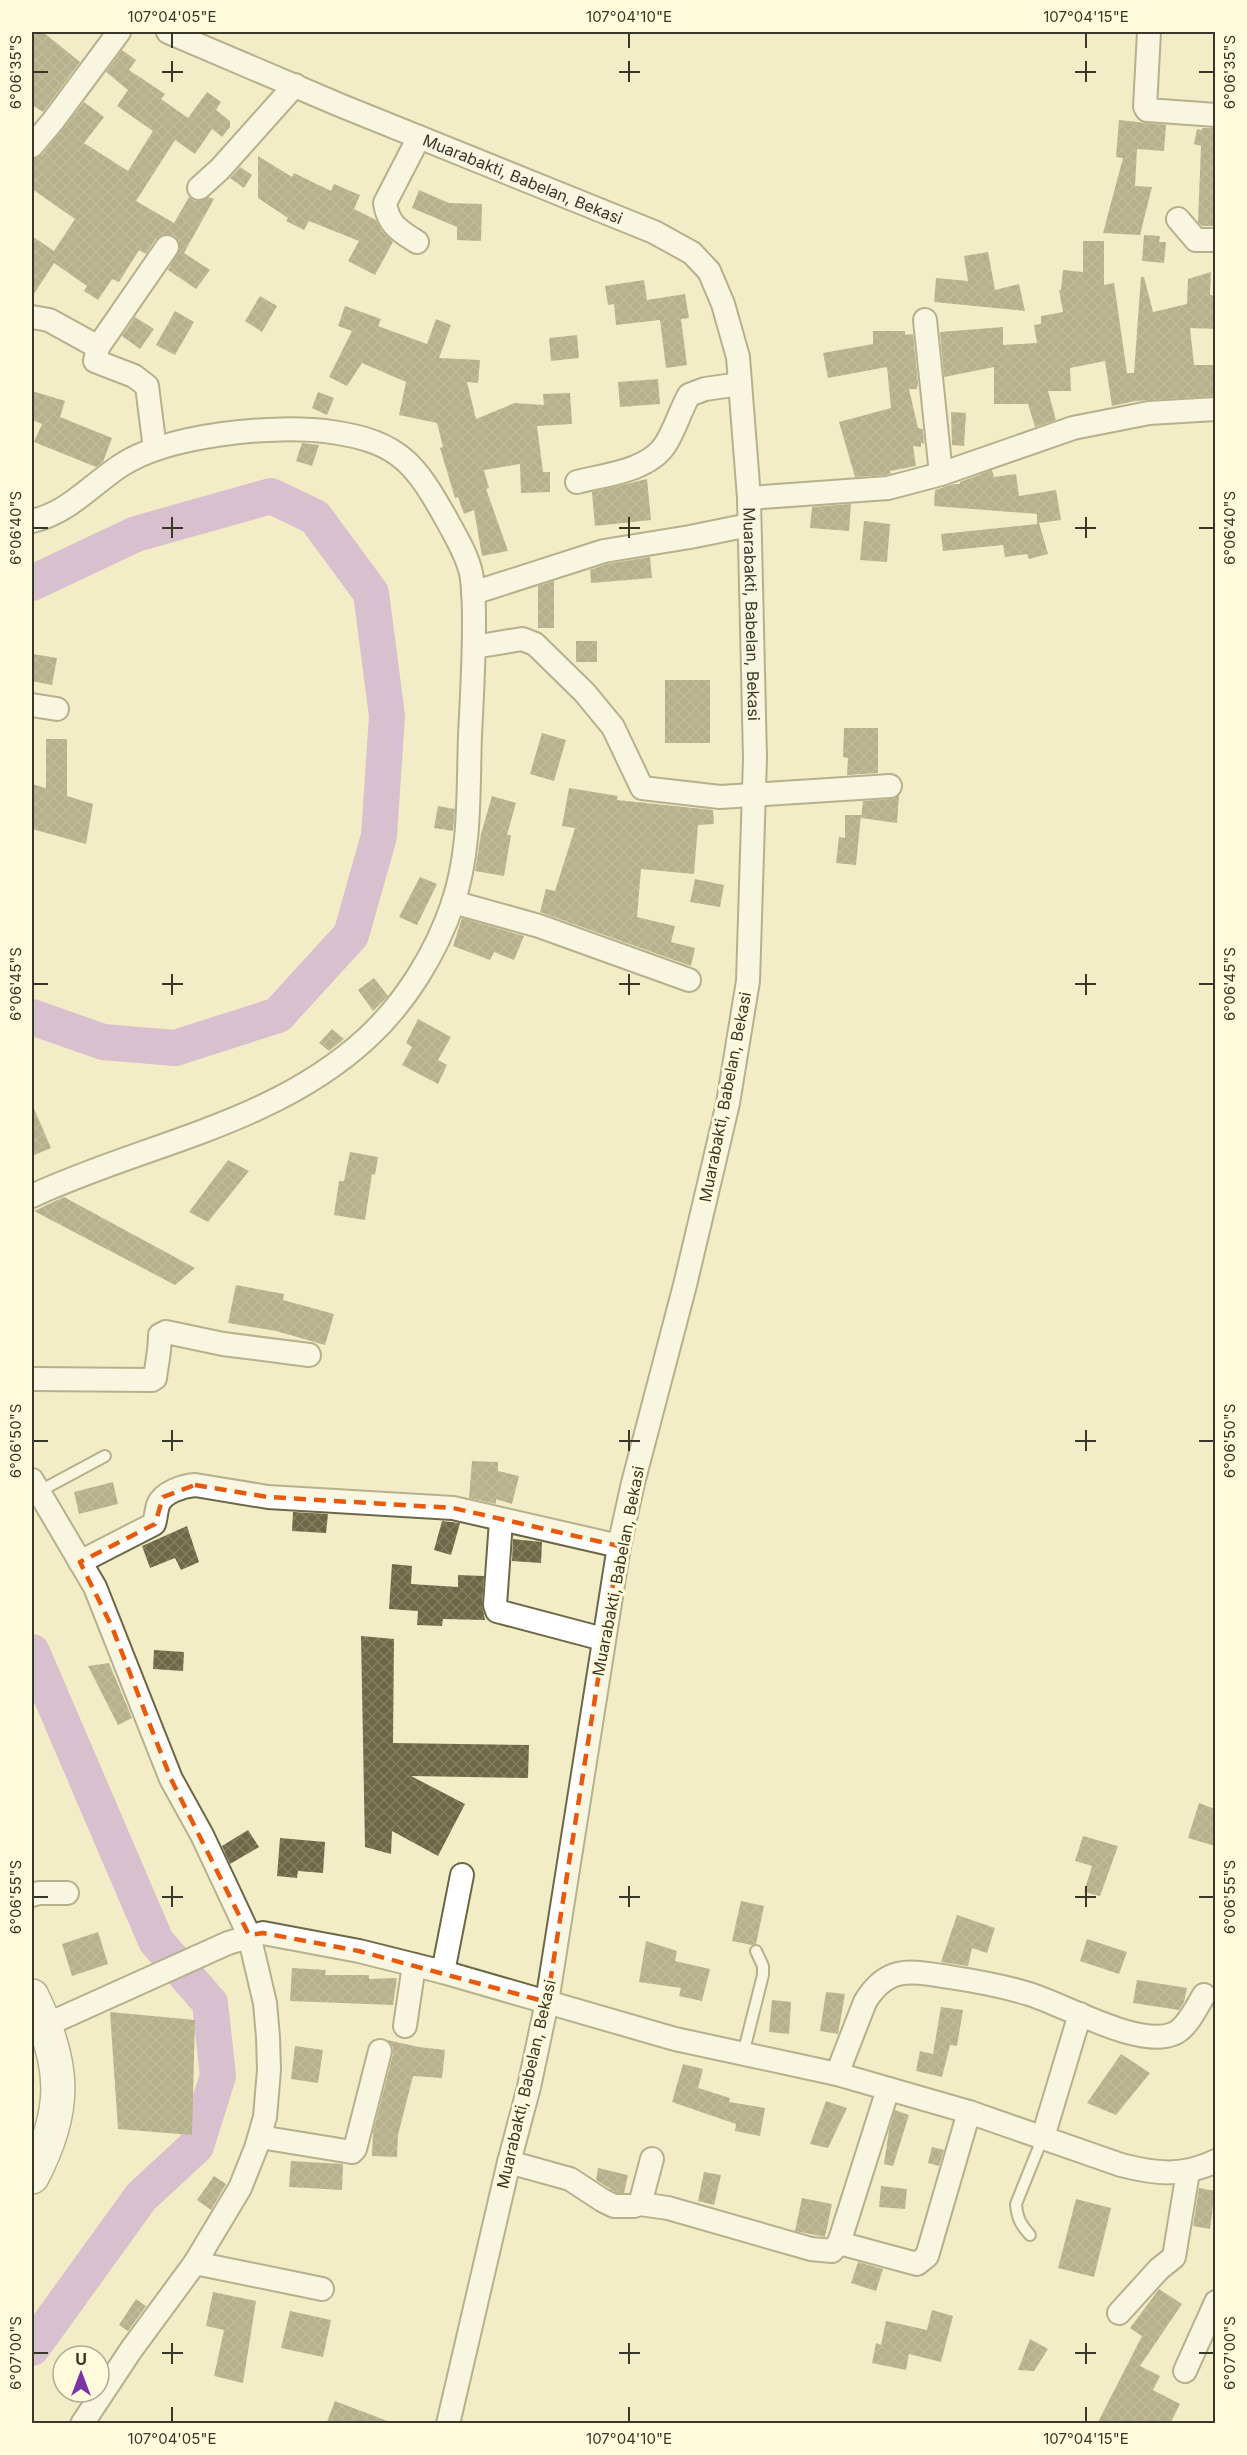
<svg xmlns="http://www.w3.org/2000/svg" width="1247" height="2455" font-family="Inter,sans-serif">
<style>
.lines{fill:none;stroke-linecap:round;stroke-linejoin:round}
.river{stroke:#b98ad8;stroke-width:36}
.building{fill:url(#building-cross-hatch)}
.lane-casing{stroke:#6d6746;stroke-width:14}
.street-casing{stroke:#6d6746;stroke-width:26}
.primary-casing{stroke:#6d6746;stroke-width:36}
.lane{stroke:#fff;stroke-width:10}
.street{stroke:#fff;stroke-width:22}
.primary{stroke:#fff;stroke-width:33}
.marked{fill:none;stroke:#e8590c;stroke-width:4.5;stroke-dasharray:12 8;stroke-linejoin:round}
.ticks{fill:none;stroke:#393728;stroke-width:2}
.labels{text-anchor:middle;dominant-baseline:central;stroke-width:6;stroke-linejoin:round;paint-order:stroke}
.street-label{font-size:16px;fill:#393728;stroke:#fefadb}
.neatline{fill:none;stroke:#393728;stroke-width:2}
.ticks-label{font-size:15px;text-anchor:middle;fill:#393728}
</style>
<defs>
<pattern id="building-cross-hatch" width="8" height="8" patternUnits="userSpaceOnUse" patternTransform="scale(1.5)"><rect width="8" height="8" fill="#6e6846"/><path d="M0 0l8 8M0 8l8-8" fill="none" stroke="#847f64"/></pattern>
</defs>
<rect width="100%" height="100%" fill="#f3edc7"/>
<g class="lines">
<g class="river">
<path d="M32 583 136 534 271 496 315 517 371 593 387 716 379 836 351 935 278 1015 175 1048 103 1042 32 1017"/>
<path d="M32 1652 156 1941 210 2003 218 2076 196 2146 141 2197 32 2348"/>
</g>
</g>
<g class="building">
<path d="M32 32H43L80 62 43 112 32 105Z"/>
<path d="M122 50 136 60 129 70 165 94 161 99 188 118 207 92 221 102 216 110 230 121V127L222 137 212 129 195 154 175 140 136 201 174 223 189 197 195 201H202L209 197 214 199 184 253 210 270 196 289 168 270 180 248 175 236 167 234 156 239 146 254 139 250 119 282 112 279 98 300 84 291 87 286 54 263 32 297V236L54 251 75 219 32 189 33 159 42 155 84 102 104 117 84 143 128 171 153 131 117 106 128 90 106 72Z"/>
<path d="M1119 120 1166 125 1164 151 1137 149 1135 186 1152 187 1140 235 1103 233 1123 158 1116 157Z"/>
<path d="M1202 128H1215V226H1202L1198 222 1201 146 1194 144 1197 129 1202 130Z"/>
<path d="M258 156 292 177 294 173 331 191 334 184 360 195 354 209 376 220 382 231 393 242 375 275 348 261 359 241 309 221 304 230 286 221 288 218 258 198Z"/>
<path d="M240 167 252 175 244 188 230 178Z"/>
<path d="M419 190 449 203 482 204 481 241 457 240V227L412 208Z"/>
<path d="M1144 235 1160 236 1159 242H1166L1164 263 1142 261Z"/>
<path d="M1083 241H1104V285L1114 283 1127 373H1134L1141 277H1144L1153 312 1187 304 1188 279 1211 272 1210 295 1215 296V329L1190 328 1194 365H1215V396L1135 401 1112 406 1105 361 1070 368 1071 391H1048L1056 420 1035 427 1028 404H994V367L944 377 940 332 1003 327V345L1037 343 1034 325 1041 324V316L1063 312 1059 290H1061L1063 270 1083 272Z"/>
<path d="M988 252 995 290 1019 284 1025 311 934 302 936 278 968 281 964 256Z"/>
<path d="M644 280 647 300 685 294 689 318 681 319 687 365 666 368 660 320 616 325 614 304 608 305 605 286Z"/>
<path d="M260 296 277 306 262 332 245 321Z"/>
<path d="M345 306 381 319 378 326 427 344 436 319 451 325 439 358 480 360 478 383 467 382 476 419 515 403 544 405 543 394 570 393 572 424 537 426 543 472H550V492L521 493 520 464 484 470 489 488 486 489 508 551 482 556 474 510 464 514 458 497 455 498 440 448 443 447 437 423 399 415 406 382 362 363 347 386 329 377 352 331 338 326Z"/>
<path d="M175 311 194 322 175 355 156 345Z"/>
<path d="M135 317 154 329 140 349 122 336Z"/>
<path d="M873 331H905V335L913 334 918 382 917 389H909L918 428 923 429 924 444 921 443V447L913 446 916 466 890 471 891 473 886 475 855 477 839 422 891 408 887 367 828 378 823 353 873 344Z"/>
<path d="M577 335 579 358 551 361 549 338Z"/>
<path d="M658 379 660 404 620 407 618 382Z"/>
<path d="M32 391 65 401 60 417 112 438 103 462 96 467 34 442 42 424 32 420Z"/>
<path d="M318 392 334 398 327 415 312 408Z"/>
<path d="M951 412 966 413 964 446 952 445Z"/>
<path d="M302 443 319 445 312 466 296 461Z"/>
<path d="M992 470 994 477 1016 474 1019 496 1056 490 1061 520 1039 523 1048 554 1029 559 1027 554 1005 557 1003 545 943 551 941 534 1037 524V514L934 506 935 490 954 484H960V482Z"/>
<path d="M647 479 651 520 595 526 592 492Z"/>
<path d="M851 504 849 531 810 528 812 507Z"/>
<path d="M864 521 890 524 887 562 860 560Z"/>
<path d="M650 557 652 578 591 583 590 570 607 564Z"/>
<path d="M554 581V628H538V586Z"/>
<rect x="576" y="641" width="21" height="21"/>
<path d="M33 654 57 658 52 685 32 681Z"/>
<rect x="665" y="680" width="45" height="63"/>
<path d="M844 728H878V773L847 775 848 758 843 757Z"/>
<path d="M542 733 566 740 554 781 530 774Z"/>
<path d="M46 739H67V796L93 804 86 844 32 829V784L46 788Z"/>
<path d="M569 788 618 796 617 800 713 810 714 824 698 825 694 874 641 869 637 917 675 926 671 942 695 948 691 966 540 912 546 889 555 891 575 828 562 826Z"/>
<path d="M899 795 897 823 861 818 863 801 891 799Z"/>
<path d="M492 796 516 803 507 835H511L504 876 475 871 481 834Z"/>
<path d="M438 806 455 809 453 831 434 828Z"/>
<path d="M845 815H861L856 865 836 863 839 837 845 838Z"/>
<path d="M420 877 437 884 417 925 399 917Z"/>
<path d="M695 879 724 885 720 907 690 902Z"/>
<path d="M462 918 524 936 514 960 494 952 490 960 453 946Z"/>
<path d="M374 978 388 996 373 1011 358 990Z"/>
<path d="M418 1019 451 1037 438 1060 447 1065 438 1084 402 1065 412 1047 406 1043Z"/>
<path d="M332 1029 344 1039 329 1051 319 1043Z"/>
<path d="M32 1104 51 1148 32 1156Z"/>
<path d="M350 1152 378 1157 375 1175 372 1174 365 1220 334 1215 339 1181H344Z"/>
<path d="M228 1160 249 1171 208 1222 189 1212Z"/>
<path d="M64 1197 195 1268 175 1285 34 1211Z"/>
<path d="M236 1285 284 1294 283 1300 334 1314 325 1345 276 1331 228 1323Z"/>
<path d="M472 1461 498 1462V1471L519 1476 512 1504 496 1499V1504L469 1498Z"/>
<path d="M113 1482 118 1504 79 1514 74 1492Z"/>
<path d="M293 1512 328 1514 326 1533 292 1531Z"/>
<path d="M442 1521 460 1523 451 1555 434 1550Z"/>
<path d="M187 1526 199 1562 181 1570 175 1558 150 1568 142 1546Z"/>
<path d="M513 1539 542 1542 541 1563 512 1561Z"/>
<path d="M392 1564 412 1566 411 1584 458 1587V1575L484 1576 482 1604 485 1620 443 1619 442 1626 417 1625 418 1611 389 1609Z"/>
<path d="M361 1636 394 1639 393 1743 529 1745 528 1778 411 1776 465 1804 438 1856 392 1831 391 1854 365 1847Z"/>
<path d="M154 1650 184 1652 183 1671 153 1669Z"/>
<path d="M109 1663 132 1718 118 1725 88 1666Z"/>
<path d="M1199 1803 1215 1809V1846L1188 1838Z"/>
<path d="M248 1830 259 1847 230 1864 222 1846Z"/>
<path d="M1083 1836 1118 1846 1100 1896 1084 1892 1092 1866 1075 1861Z"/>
<path d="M280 1838 325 1842 323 1873 298 1871 297 1878 277 1876Z"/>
<path d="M741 1901 764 1906 756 1944 752 1945 732 1941Z"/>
<path d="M957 1915 995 1928 987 1953 972 1948 968 1966 941 1962Z"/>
<path d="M98 1932 108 1964 72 1976 62 1944Z"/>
<path d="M1087 1939 1127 1952 1119 1974 1080 1961Z"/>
<path d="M646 1941 677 1951 675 1961 710 1969 702 2001 679 1996 681 1988 639 1982Z"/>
<path d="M292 1968 326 1970 325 1975H369V1979L397 1978 393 2005 290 2001Z"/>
<path d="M1137 1980 1187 1988 1184 2002 1179 2010 1133 2003Z"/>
<path d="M826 1992 845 1994 838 2034 820 2031Z"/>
<path d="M772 2000 791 2002 789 2034 769 2032Z"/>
<path d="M941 2007 963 2010 957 2046 950 2045 942 2077 916 2071 920 2051 933 2054Z"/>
<path d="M110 2012 195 2020 192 2135 118 2129Z"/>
<path d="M387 2040 419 2047 445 2050 442 2078 413 2076 398 2135 397 2157 372 2156 373 2132 393 2054V2047Z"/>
<path d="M295 2046 323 2050 318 2083 291 2079Z"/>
<path d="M1121 2054 1150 2073 1116 2115 1087 2103Z"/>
<path d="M683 2064 703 2069 698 2088 730 2098 729 2102 765 2108 760 2136 735 2131 736 2124 672 2102Z"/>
<path d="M826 2101 847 2108 828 2148 810 2144Z"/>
<path d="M895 2110 909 2115 893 2166 884 2164 889 2130Z"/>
<path d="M932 2147 944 2150 939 2166 928 2163Z"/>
<path d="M291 2161 343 2164 342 2190 289 2187Z"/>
<path d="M598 2168 628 2175 624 2193H617L596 2180Z"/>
<path d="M704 2172 721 2175 714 2205 698 2201Z"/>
<path d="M214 2176 226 2184 211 2210 197 2200Z"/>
<path d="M881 2186 907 2189 905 2209 879 2207Z"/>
<path d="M1199 2188 1215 2191 1210 2229 1193 2226Z"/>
<path d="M802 2198 832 2204 825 2237 795 2231Z"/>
<path d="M1076 2199 1111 2208 1094 2277 1058 2268Z"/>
<path d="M858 2262 883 2269 876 2291 851 2283Z"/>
<path d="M1159 2289 1182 2304 1140 2366 1160 2376 1153 2390 1180 2404 1170 2424H1097L1142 2336 1130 2328Z"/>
<path d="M213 2292 256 2301 243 2383 214 2376 224 2330 206 2326Z"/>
<path d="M136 2299 146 2306 128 2331 119 2325Z"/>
<path d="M932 2310 953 2316 941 2362 909 2354 906 2370 872 2363 876 2343 881 2345 886 2321 927 2330Z"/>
<path d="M290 2311 331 2320 323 2357 281 2348Z"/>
<path d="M1030 2339 1048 2349 1034 2371 1018 2370Z"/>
<path d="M335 2401 390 2422 389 2424H326Z"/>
</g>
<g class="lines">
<defs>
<g id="lane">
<path d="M38 1492 105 1456"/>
<path d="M743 2054 763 1975V1966L756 1951"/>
<path d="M1030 2235C1021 2225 1017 2218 1016 2204L1043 2137"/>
</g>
<g id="street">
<path id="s1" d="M168 32 342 106 654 232 692 253 709 271 723 304 738 357 749 498 755 758 748 981 728 1103 713 1167 685 1285 633 1483 619 1546 547 2002 529 2087 509 2162 448 2424"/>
<path d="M1149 32 1145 107 1147 110 1216 115"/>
<path d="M32 146 53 121 119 32"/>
<path d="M199 188 220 169 295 85"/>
<path d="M1178 219 1196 240H1216"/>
<path d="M417 242C400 231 388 225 385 203L419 137"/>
<path d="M32 317 49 320 98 347"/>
<path d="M925 320 941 474"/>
<path d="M155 449 147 386 134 376 95 361 98 347 167 247"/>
<path d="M577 482C604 475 648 471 665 445 675 430 680 411 689 395L705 389 740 384"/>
<path d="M749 498 888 488 941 474 1073 428 1149 413 1216 409"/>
<path d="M32 521C68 513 90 486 120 466 168 434 276 424 332 432 401 442 416 465 448 522 457 539 467 555 471 573 474 589 474 606 474 623 474 660 472 698 470 735 468 791 471 849 453 903 436 953 406 1002 367 1038 273 1125 143 1144 32 1196"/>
<path d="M473 593 604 551 690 537 749 525"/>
<path d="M474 647 522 639 535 644 585 693 613 727 642 788 720 797 890 786"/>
<path d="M32 705 57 709"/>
<path d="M453 902 539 926 689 980"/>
<path d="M32 1379 152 1380 155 1378C157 1363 160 1350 160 1335L166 1332 223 1344 309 1355"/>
<path d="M32 1480 95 1587 171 1779 202 1835 249 1935 265 2003 268 2037 269 2070 265 2117 256 2148 240 2188 195 2263 131 2350 82 2424"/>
<path d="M501 1521 495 1605 497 1611 603 1639"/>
<path d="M80 1562 154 1524C156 1518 156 1511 158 1505 163 1492 183 1486 195 1485L268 1497 453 1508 619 1546"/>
<path d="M32 1895 39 1893H67"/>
<path d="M443 1972 462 1875"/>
<path d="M46 2025 228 1943 263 1933 359 1951 443 1972 675 2039 837 2074 969 2112 1121 2165C1156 2174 1183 2177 1216 2161"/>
<path d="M405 2026 414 1965"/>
<path d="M837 2074 865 2002C887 1965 911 1971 949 1977 976 1981 1003 1986 1029 1994 1065 2005 1138 2048 1173 2034 1187 2029 1197 2006 1204 1995"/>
<path d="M260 2137 352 2152 355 2149 380 2051"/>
<path d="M1043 2137 1080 2014"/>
<path d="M509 2162 570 2179 602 2200 614 2206H634L640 2204 668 2208 811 2249 832 2251 839 2243 888 2089"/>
<path d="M640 2204 652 2159"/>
<path d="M839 2243 917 2264 927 2256 969 2112"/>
<path d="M195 2263 322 2289"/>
<path d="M1119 2313 1159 2269 1174 2257 1188 2172"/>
<path d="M1185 2371 1216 2302"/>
</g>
<path id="primary" d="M32 1996C65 2064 68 2109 32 2177"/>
</defs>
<use href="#lane" class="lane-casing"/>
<use href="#street" class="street-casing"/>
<use href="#primary" class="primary-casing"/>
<use href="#lane" class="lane"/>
<use href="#street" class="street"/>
<use href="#primary" class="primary"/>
</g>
<path d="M0 0H1247V2455H0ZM195 1485 268 1497 453 1508 619 1546 547 2002 359 1951 263 1933 249 1935 171 1779 112 1627 80 1562 155 1524 163 1497Z" fill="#f3edc7" fill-opacity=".55" fill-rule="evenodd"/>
<path class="marked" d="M195 1485 268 1497 453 1508 619 1546 547 2002 359 1951 263 1933 249 1935 171 1779 112 1627 80 1562 155 1524 163 1497Z"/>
<path class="ticks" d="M172 33V48M629 33V48M1086 33V48M172 61V82M629 61V82M1086 61V82M33 72H48M162 72H183M619 72H640M1075 72H1096M1199 72H1214M172 517V538M629 517V538M1086 517V538M33 528H48M162 528H183M619 528H640M1075 528H1096M1199 528H1214M172 974V995M629 974V995M1086 974V995M33 984H48M162 984H183M619 984H640M1075 984H1096M1199 984H1214M172 1430V1451M629 1430V1451M1086 1430V1451M33 1441H48M162 1441H183M619 1441H640M1075 1441H1096M1199 1441H1214M172 1886V1907M629 1886V1907M1086 1886V1907M33 1897H48M162 1897H183M619 1897H640M1075 1897H1096M1199 1897H1214M172 2343V2364M629 2343V2364M1086 2343V2364M33 2353H48M162 2353H183M619 2353H640M1075 2353H1096M1199 2353H1214M172 2407V2422M629 2407V2422M1086 2407V2422"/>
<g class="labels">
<g class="street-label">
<text stroke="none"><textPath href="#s1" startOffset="384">Muarabakti, Babelan, Bekasi</textPath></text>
<text stroke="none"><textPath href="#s1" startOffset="942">Muarabakti, Babelan, Bekasi</textPath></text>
<text transform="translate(725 1097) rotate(-79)">Muarabakti, Babelan, Bekasi</text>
<text transform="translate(618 1571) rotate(-79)">Muarabakti, Babelan, Bekasi</text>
<text transform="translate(526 2084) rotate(-77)">Muarabakti, Babelan, Bekasi</text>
</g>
</g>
<rect width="1247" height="2455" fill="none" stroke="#fefadb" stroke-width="66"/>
<g transform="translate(81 2374)"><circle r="28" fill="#fefadb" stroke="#afac93" stroke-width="1.5"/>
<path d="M0-4.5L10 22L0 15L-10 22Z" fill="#7c33a5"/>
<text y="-9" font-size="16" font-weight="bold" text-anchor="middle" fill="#393728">U</text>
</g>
<rect x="33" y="33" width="1181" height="2389" class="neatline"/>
<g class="ticks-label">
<text x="172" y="22">107°04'05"E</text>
<text x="629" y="22">107°04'10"E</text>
<text x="1086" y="22">107°04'15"E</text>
<text transform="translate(16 72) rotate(-90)" y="5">6°06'35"S</text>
<text transform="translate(1230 72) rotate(-90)" y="5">6°06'35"S</text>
<text transform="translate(16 528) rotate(-90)" y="5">6°06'40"S</text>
<text transform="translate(1230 528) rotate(-90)" y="5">6°06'40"S</text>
<text transform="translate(16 984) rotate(-90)" y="5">6°06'45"S</text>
<text transform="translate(1230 984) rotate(-90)" y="5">6°06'45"S</text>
<text transform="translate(16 1441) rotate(-90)" y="5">6°06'50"S</text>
<text transform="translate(1230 1441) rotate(-90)" y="5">6°06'50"S</text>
<text transform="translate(16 1897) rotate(-90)" y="5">6°06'55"S</text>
<text transform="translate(1230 1897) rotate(-90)" y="5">6°06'55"S</text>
<text transform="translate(16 2353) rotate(-90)" y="5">6°07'00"S</text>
<text transform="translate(1230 2353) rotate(-90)" y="5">6°07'00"S</text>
<text x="172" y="2444">107°04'05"E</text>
<text x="629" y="2444">107°04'10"E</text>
<text x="1086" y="2444">107°04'15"E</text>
</g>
</svg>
